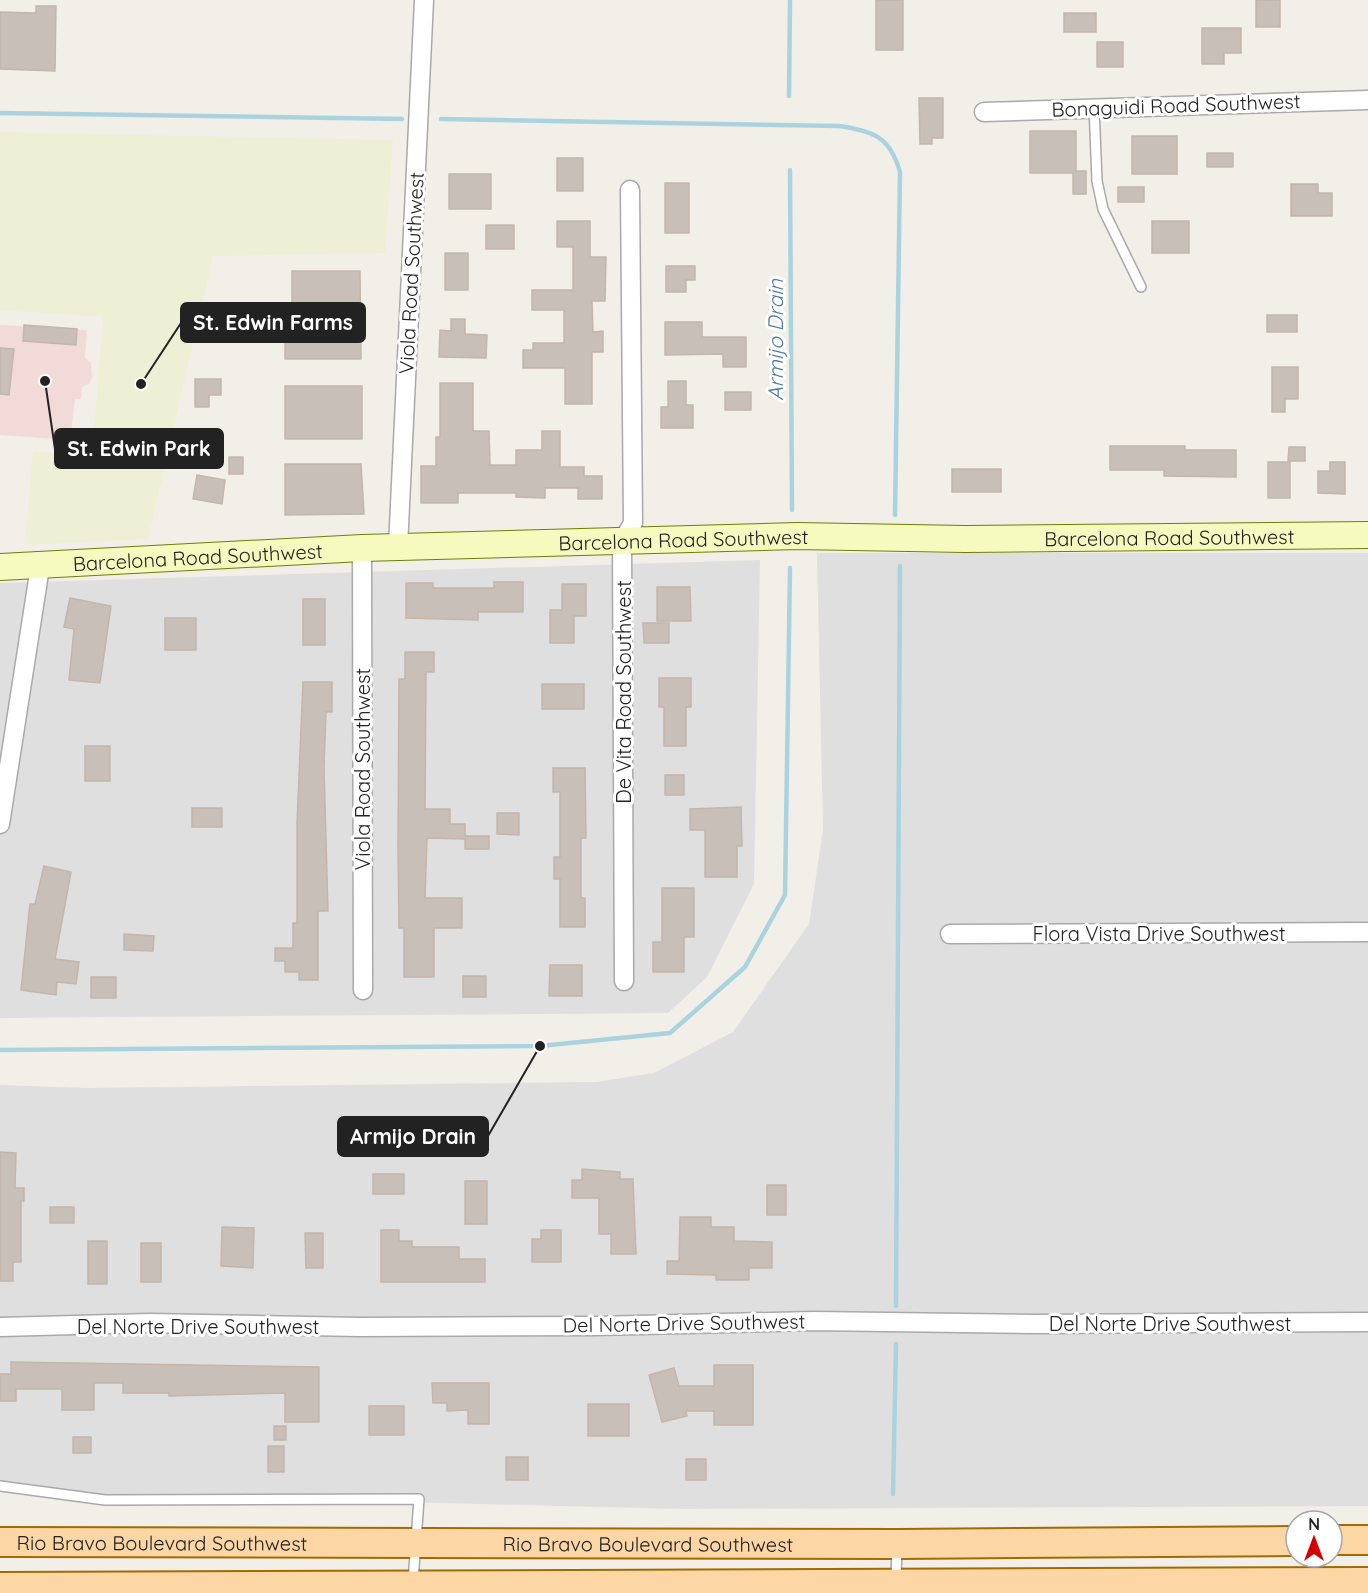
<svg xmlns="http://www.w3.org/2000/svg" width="1368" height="1593" font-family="Quicksand,sans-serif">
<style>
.residential{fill:#e0dfdf}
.commercial{fill:#f2dad9}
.farmland{fill:#eef0d5}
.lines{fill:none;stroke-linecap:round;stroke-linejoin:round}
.stream{stroke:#aad3df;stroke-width:4.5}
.building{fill:#c7bfb8;stroke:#c4b6ab;stroke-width:1.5}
.lane-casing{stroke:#a9a9a9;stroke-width:12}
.street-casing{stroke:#a9a9a9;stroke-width:21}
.secondary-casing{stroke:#707d05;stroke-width:28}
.primary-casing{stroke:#a06b00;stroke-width:32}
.lane{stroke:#fff;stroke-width:9}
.street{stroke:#fff;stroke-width:18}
.secondary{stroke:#f7fabf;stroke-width:26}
.primary{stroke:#fcd6a4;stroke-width:28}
.labels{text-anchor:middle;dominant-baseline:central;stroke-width:6;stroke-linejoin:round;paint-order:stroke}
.street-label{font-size:20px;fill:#222;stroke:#fff}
.water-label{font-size:21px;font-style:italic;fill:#4a7aab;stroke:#fff}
.leader{fill:none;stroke:#222;stroke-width:2}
.callout-dot{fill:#222;stroke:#fff;stroke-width:2}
.callout{fill:#222;stroke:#222;stroke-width:2}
.callout-label{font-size:21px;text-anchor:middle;font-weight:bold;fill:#fff}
</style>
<rect width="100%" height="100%" fill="#f2efe9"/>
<g class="residential">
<path d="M817 553H1368V1506L682 1509 0 1492V1085L87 1088 596 1082 654 1073 733 1032 809 924 823 830Z"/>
<path d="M760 560 754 884 707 977 668 1013 0 1018V583Z"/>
</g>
<path class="commercial" d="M0 325 87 330 85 358 91 363 92 377 89 384 82 387 81 399H75L70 440 0 435Z"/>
<path class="farmland" d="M0 132 393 140 385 253 213 256 148 539 24 545 33 452 92 455 103 317 0 310Z"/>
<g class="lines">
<g class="stream">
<path d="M789 96 790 0"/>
<path d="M0 113 402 119"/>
<path d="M441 119 839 126C874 131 890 137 900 172L895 515"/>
<path d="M790 170 792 510"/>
<path d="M0 1050 540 1046 670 1033 745 967 785 895 790 568"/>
<path d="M896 1306 900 566"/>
<path d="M893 1494 896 1344"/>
</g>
</g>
<g class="building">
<rect x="876" y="0" width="27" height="50"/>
<rect x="1256" y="0" width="24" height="27"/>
<path d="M36 6H56L55 71 0 69V12L36 13Z"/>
<rect x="1064" y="13" width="32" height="19"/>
<path d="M1202 28H1241V53H1224V64H1202Z"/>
<rect x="1097" y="42" width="26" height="25"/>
<path d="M919 98H943V138H932V144H920Z"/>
<path d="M1030 131H1076V171H1086V194H1073V173H1030Z"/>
<rect x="1132" y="136" width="45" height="38"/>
<rect x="1207" y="153" width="26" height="14"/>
<rect x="557" y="158" width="26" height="33"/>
<rect x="449" y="174" width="42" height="35"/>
<rect x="665" y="183" width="24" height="50"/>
<path d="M1291 184H1318V193H1332V216H1291Z"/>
<rect x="1118" y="187" width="26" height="15"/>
<path d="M557 221H590V257H606L605 301H592L593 332 603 331V352H592V404H565V368H523V350H533V343H564V310H532V290H573V247H557Z"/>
<rect x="1152" y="221" width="37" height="32"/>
<rect x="486" y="225" width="28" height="24"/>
<rect x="445" y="253" width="23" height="37"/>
<path d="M666 266H695V280H686V292H666Z"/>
<path d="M292 271H360L361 359H285V309H292Z"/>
<rect x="1267" y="315" width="30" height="17"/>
<path d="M451 319H465V334L487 335 486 358 439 357 440 330 451 331Z"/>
<path d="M665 322H702V337H746V367H723V354L665 355Z"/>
<path d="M24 325 77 329 76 345 23 341Z"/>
<path d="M0 348 14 349 9 395 0 394Z"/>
<path d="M1272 367H1298V399H1285V412H1272Z"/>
<path d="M195 379H221V395H209V407H195Z"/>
<path d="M668 381H686V405H693V428H661V407H668Z"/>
<path d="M440 383H473V431H489L490 465H516V450H542V431H560V467H584V476H602V499H578V488H545V498L516 497V493H458V503H421V466H436V437H440Z"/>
<rect x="285" y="386" width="77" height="53"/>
<rect x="725" y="392" width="26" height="18"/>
<path d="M1110 446H1185V450H1236V477L1164 476V470H1110Z"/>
<path d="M1289 447H1305V461H1288Z"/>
<rect x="229" y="457" width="14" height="17"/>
<rect x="1268" y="462" width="22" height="36"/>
<path d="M1330 462H1345V494L1318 493V471H1330Z"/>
<path d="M285 464H361L364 514 285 515Z"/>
<rect x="952" y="469" width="49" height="23"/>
<path d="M197 475 225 480 222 504 193 499Z"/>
<path d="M494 582H523V612H478V620L406 618V583H433V588H494Z"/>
<path d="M562 584H586V616H574V643H550V610H562Z"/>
<path d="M657 587H690L691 621H657Z"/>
<path d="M70 598 111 606 100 683 69 680 74 629 64 627Z"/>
<rect x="303" y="599" width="22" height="46"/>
<rect x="165" y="618" width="31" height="32"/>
<path d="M643 623H669V643H644Z"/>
<path d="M405 652H434V672H426L425 809H450V824H465V836H489V849H465V839L427 838 425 898H462V928H434V977H404V928H399L398 848 399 679H405Z"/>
<path d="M659 678H691V707H686V746H664V707H659Z"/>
<path d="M303 682H332V712H326L324 767 328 911H318V980H299V972H285V961H275V948H293V923H297V824Z"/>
<rect x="542" y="684" width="42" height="25"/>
<rect x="85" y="746" width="25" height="35"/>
<path d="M553 768H585L586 838H581V898H585V927H560V879H554V857H560V792H553Z"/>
<rect x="665" y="775" width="19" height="20"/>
<path d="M741 807 742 846H737V877H705V830H690V809Z"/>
<rect x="192" y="808" width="30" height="19"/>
<path d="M497 813H519V835L497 834Z"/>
<path d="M44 866 71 872 55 959 79 962 76 984 57 982 56 995 21 990 30 904H35Z"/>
<path d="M662 888H694V937H684V972H653V942H662Z"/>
<path d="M124 934 154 936 153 951 124 950Z"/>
<path d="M550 965H582V996H549Z"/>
<rect x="463" y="976" width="23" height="21"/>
<rect x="91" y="977" width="25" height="21"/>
<path d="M0 1152 16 1153 15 1188H24V1201H21V1262H13V1281H0Z"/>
<path d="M582 1169 620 1172V1179H633L636 1254H611V1234H599V1198H572V1180H582Z"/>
<rect x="373" y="1174" width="31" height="20"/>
<rect x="465" y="1181" width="22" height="43"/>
<rect x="767" y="1185" width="19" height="30"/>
<rect x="50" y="1207" width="24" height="16"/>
<path d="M680 1217H711V1227H734V1241L772 1242V1268H749V1280H716V1275L667 1274V1261H679Z"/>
<path d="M222 1227 254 1228 253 1268 221 1266Z"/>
<path d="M381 1230H399V1241H412V1247H459V1259H485V1282H381Z"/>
<path d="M541 1230H561V1262H532V1239H541Z"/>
<path d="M305 1233H323V1268H306Z"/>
<rect x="88" y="1241" width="19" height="43"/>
<rect x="141" y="1243" width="20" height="39"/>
<path d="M11 1362 319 1367V1422H285V1393L169 1396V1393H123V1383H94V1410H62V1389H16V1401H0V1374H11Z"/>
<path d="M714 1365H753V1425H714V1411H686L687 1416 662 1422 649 1375 674 1368 679 1386H714Z"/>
<path d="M432 1383H489V1424H468V1410L447 1411V1403H433Z"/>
<rect x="588" y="1404" width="41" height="32"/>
<rect x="369" y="1406" width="35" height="29"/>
<rect x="274" y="1426" width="12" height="14"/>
<rect x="73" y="1437" width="18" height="16"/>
<rect x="268" y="1446" width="16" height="26"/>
<rect x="506" y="1457" width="22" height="23"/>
<rect x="686" y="1459" width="20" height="21"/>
</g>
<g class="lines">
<defs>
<g id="lane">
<path d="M1094 106 1097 181 1103 209 1141 287"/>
<path d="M0 1486 105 1500 419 1499 413 1582"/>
<path d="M896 1580 897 1546"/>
</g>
<g id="street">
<path d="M984 112 1368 100"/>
<path d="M398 547 424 0"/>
<path d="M362 548 363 990"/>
<path d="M0 824 40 567"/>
<path d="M950 934 1368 932"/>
<path d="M624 981 622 542 633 523 630 190"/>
<path d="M0 1327 150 1323 360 1327 595 1326 813 1321 1035 1324 1368 1322"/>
</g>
<g id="secondary">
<path id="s1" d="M0 567 362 548 797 536 965 539 1368 535"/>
</g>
<g id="primary">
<path d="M1332 1540H1368"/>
<path id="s2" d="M0 1542 898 1544 1296 1541"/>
<path d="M0 1587 1368 1582"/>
</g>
</defs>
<use href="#lane" class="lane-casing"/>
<use href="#street" class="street-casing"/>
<use href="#secondary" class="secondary-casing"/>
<use href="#primary" class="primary-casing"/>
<use href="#lane" class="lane"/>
<use href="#street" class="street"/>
<use href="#secondary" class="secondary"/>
<use href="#primary" class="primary"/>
</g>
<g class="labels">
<g class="street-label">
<text transform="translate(1176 105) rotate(-2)">Bonaguidi Road Southwest</text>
<text transform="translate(411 273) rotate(-87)">Viola Road Southwest</text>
<text stroke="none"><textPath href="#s1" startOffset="1170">Barcelona Road Southwest</textPath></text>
<text stroke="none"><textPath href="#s1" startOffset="684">Barcelona Road Southwest</textPath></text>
<text stroke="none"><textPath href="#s1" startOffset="198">Barcelona Road Southwest</textPath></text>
<text transform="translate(623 692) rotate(-90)">De Vita Road Southwest</text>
<text transform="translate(362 769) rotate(-90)">Viola Road Southwest</text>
<text x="1159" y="933">Flora Vista Drive Southwest</text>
<text transform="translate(684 1323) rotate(-1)">Del Norte Drive Southwest</text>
<text x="1170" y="1323">Del Norte Drive Southwest</text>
<text x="198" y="1326">Del Norte Drive Southwest</text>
<text stroke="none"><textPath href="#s2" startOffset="162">Rio Bravo Boulevard Southwest</textPath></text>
<text stroke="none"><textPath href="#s2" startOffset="648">Rio Bravo Boulevard Southwest</textPath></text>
</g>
<g class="water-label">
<text transform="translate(775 340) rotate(-90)">Armijo Drain</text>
</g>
</g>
<path class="leader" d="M141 384L181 323M45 381L55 449M540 1046L488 1136"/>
<g class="callout-dot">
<circle cx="141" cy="384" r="6"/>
<circle cx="45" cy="381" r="6"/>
<circle cx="540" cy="1046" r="6"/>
</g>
<g class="callout">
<rect x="181" y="303" width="184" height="39" rx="6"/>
<rect x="55" y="429" width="168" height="39" rx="6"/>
<rect x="338" y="1117" width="150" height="39" rx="6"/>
</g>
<g class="callout-label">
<text x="273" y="330">St. Edwin Farms</text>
<text x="139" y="456">St. Edwin Park</text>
<text x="413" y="1144">Armijo Drain</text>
</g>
<g transform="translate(1314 1539)"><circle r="28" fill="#ffffff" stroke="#a7a7a7" stroke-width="1.5"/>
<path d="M0-4.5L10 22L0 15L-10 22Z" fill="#d40000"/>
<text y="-9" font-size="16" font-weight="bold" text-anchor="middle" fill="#222222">N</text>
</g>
</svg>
